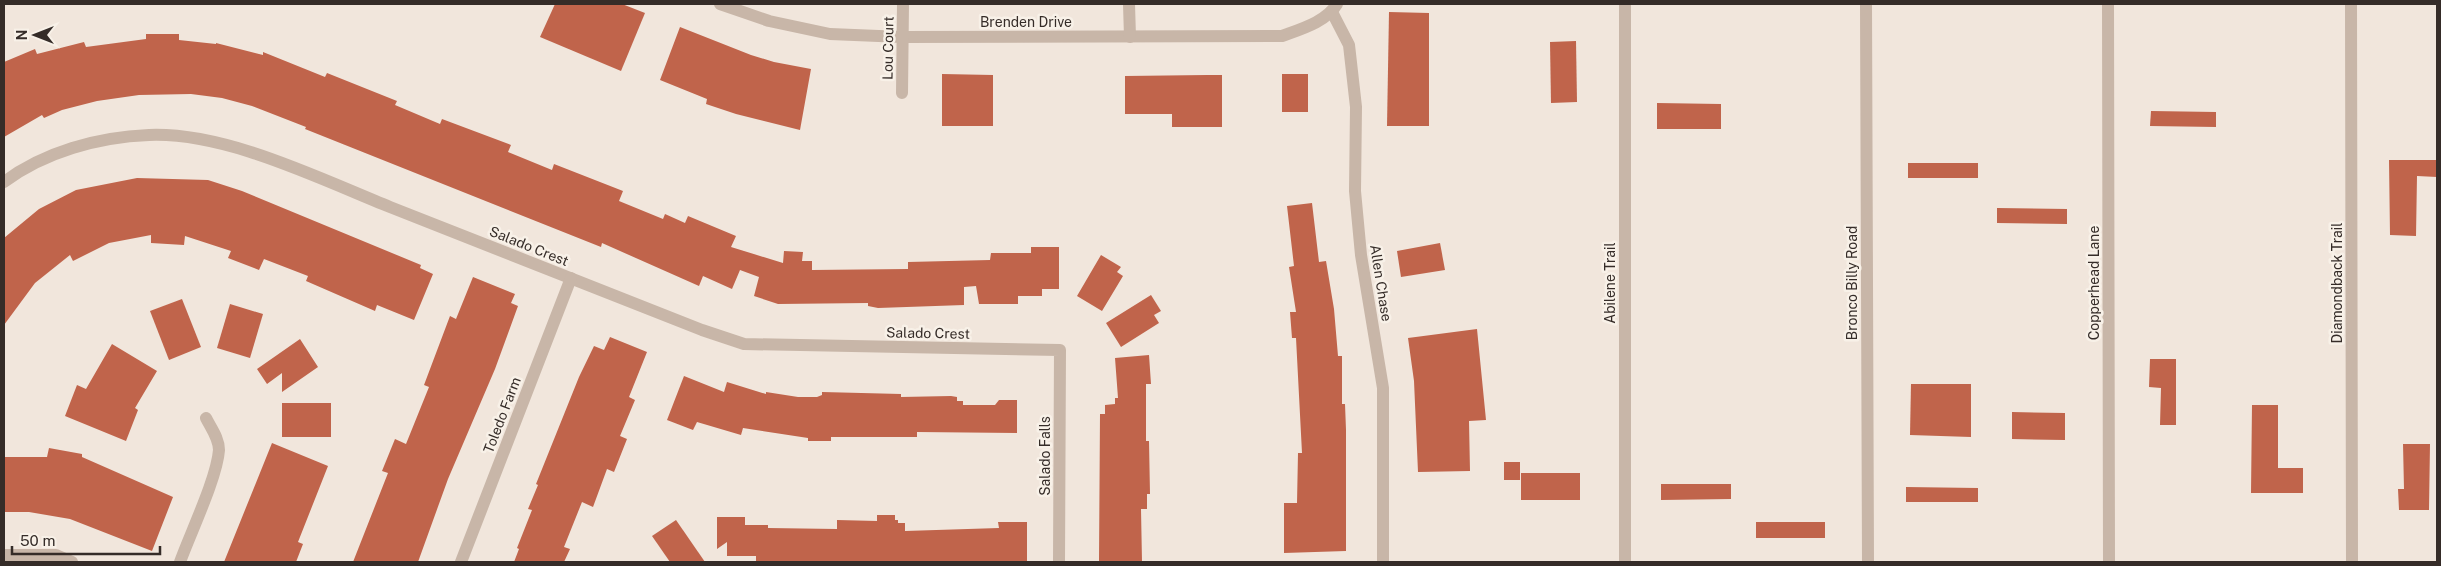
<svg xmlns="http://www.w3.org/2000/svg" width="2441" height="566" font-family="'Public Sans',sans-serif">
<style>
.building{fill:#c0644b}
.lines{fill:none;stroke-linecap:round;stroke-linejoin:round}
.minor{stroke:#c8b6a8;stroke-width:12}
.labels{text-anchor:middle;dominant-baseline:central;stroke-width:5;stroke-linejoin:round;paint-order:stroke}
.street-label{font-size:14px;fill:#352c28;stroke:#f8f1e8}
</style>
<rect width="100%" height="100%" fill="#f1e6dc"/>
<g class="building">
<path d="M555 4H622L645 13 621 71 540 37Z"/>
<path d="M1389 12 1429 13V126H1387Z"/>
<path d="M680 27 751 55 774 62 811 69 800 130 736 114 706 104 707 99 660 80Z"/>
<path d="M146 34H179V40L216 44V43L263 55V52L325 77 327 73 397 101 395 105 440 124 442 119 511 145 508 152 552 170 554 164 623 191 619 201 663 219 665 214 685 223 688 216 736 236 731 247 783 263 784 251 803 252 802 261H812V270L908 269V262L990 260 991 253H1031V247H1059V289H1042V296H1018V304H979L976 286 964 287V305L878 308 868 306V303L778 304 754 296 759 277 740 270 732 289 703 276 699 286 602 243 601 247 305 129 306 127 252 106 222 98 191 94 139 95 97 101 62 110 44 118 42 115 4 137V62L35 49 37 54 84 42 86 47 146 39Z"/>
<path d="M1576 41 1577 102 1551 103 1550 42Z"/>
<path d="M942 74 993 75V126H942Z"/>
<rect x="1282" y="74" width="26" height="38"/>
<path d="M1207 75H1222V127H1172V114H1125V76Z"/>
<path d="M1657 103 1721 104V129H1657Z"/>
<path d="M2151 111 2216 112V127L2150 126Z"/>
<path d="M2389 160H2437V177L2417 176 2416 236 2390 235Z"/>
<rect x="1908" y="163" width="70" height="15"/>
<path d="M137 178 208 180 242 191 421 265 420 268 433 274 414 320 377 305 375 311 306 281 308 276 264 259 259 270 228 258 231 251 185 236 184 245 151 243V235L109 243 73 261 70 255 35 283 4 325V238L39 209 76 190Z"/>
<path d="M1312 203 1319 262 1326 261 1334 309 1338 356H1342V404H1345L1346 430V551L1284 553V503H1297L1298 453H1302L1296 338H1292L1290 312H1296L1289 267 1294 266 1287 206Z"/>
<path d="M1997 208 2067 209V224L1997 223Z"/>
<path d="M1440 243 1445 270 1401 277 1397 251Z"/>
<path d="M1101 255 1121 267 1117 272 1123 276 1102 311 1077 296Z"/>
<path d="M473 277 515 294 511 303 518 306 495 369 448 479 418 562H353L388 473 382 471 395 439 406 444 429 387 424 385 450 316 456 319Z"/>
<path d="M1151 295 1161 311 1154 315 1159 323 1121 347 1106 323Z"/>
<path d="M182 299 201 347 169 360 150 311Z"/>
<path d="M230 304 263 314 250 358 217 348Z"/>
<path d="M1477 329 1486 420 1469 421 1470 471 1418 472 1414 381 1408 338Z"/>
<path d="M610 337 647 352 629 397 635 400 620 436 627 439 614 472 607 469 593 507 582 502 564 547 570 549 564 562H514L519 549 517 548 532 510 528 509 538 485 536 484 579 377 594 346 604 350Z"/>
<path d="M300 339 318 367 282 392V373L267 384 257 369Z"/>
<path d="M112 344 157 371 135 408 138 410 126 441 65 416 77 385 86 389Z"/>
<path d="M1149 355 1151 384H1146V441H1149L1150 494H1147V509H1141L1142 562H1099L1100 414H1105V405L1115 404V398H1118L1115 358Z"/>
<path d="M2150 359H2176V425H2160L2161 388 2149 387Z"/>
<path d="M684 376 724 392 727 382 766 394V392L798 397H817L822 395V392L901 394V397L951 396 957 397V401H963V405H995L999 400H1017V433L917 432V437H831V441H808V438L743 428 741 435 697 422 693 430 667 420Z"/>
<path d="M1911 384H1971V437L1910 435Z"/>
<rect x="282" y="403" width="49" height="34"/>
<path d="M2252 405H2278V468H2303V493H2251Z"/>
<path d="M2012 412 2065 413V440L2012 439Z"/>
<path d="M272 443 328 466 298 542 303 544 296 562H224Z"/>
<path d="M2403 444H2430L2429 510H2399L2398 489H2404Z"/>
<path d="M49 448 82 454V457L173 497 152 551 70 519 29 512H4V457H47Z"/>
<rect x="1504" y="462" width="16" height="18"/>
<rect x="1521" y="473" width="59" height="27"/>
<path d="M1661 484H1731V499L1661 500Z"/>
<path d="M1906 487 1978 488V502H1906Z"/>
<path d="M877 515H895V520H898V523H905V531L999 528 998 522H1027V562H756V556H727V542L717 549V517H745V525H768V528L837 529V520L877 521Z"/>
<path d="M676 520 705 562H670L652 536Z"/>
<rect x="1756" y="522" width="69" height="16"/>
</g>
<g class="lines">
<g class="minor">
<path d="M720 4 769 21 830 34 903 37 1282 36C1301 29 1326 22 1337 4"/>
<path d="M1129 4 1130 37"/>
<path d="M1625 4V562"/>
<path d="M1866 4 1868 562"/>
<path d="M2108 4 2109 562"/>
<path d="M2351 4 2352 562"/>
<path d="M1332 12 1349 45 1356 107 1355 191 1361 255 1383 388V562"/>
<path d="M902 93 903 4"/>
<path d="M4 182C44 152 98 137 149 135 226 132 318 178 390 207 494 248 598 289 702 330L744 344 1060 350 1059 562"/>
<path d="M4 555H56L72 562"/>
<path d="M180 562C190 534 217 478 219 450 219 438 211 428 206 418"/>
<path d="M461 562 571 278"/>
</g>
</g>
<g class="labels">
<g class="street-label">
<text x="1026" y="22">Brenden Drive</text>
<text transform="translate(888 48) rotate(-89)">Lou Court</text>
<text transform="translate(529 246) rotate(22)">Salado Crest</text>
<text transform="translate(1381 283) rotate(81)">Allen Chase</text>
<text transform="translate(1610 283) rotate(-90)">Abilene Trail</text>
<text transform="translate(1852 283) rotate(-90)">Bronco Billy Road</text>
<text transform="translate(2094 283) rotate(-90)">Copperhead Lane</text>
<text transform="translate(2337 283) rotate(-90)">Diamondback Trail</text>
<text transform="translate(928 333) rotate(1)">Salado Crest</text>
<text transform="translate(502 415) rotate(-69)">Toledo Farm</text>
<text transform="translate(1045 456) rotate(-90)">Salado Falls</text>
</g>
</g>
<rect width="2441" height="566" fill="none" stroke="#352c28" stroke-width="10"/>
<g transform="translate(35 35) rotate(270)" stroke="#f8f1e8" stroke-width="4" paint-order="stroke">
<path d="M0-4L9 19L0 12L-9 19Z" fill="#352c28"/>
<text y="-8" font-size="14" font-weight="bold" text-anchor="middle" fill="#352c28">N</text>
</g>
<path d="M12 546v8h148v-8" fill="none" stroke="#352c28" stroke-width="2.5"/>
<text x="20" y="546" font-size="15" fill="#352c28" stroke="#f8f1e8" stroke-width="4" paint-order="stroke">50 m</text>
</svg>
